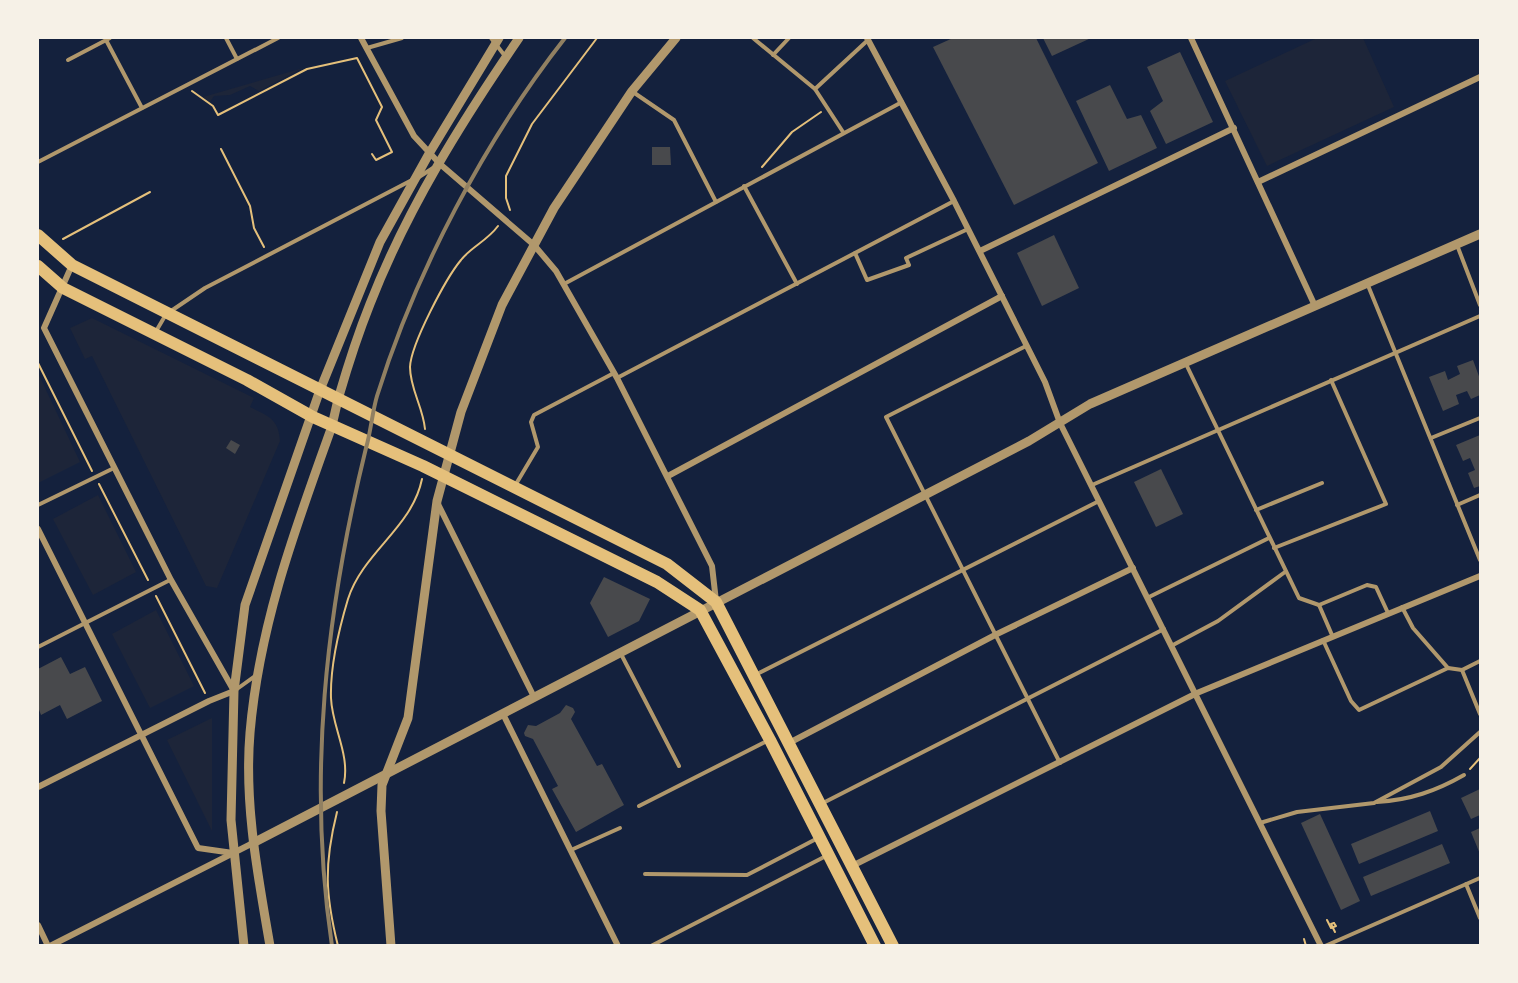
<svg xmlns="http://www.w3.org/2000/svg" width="1518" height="983" font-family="Montserrat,sans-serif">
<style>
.green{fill:#1d2539}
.building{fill:#48494c}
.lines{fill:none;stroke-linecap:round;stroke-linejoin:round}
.path{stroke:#e5c07b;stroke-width:2}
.service{stroke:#b1986c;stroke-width:4}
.minor{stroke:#b1986c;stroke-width:6}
.tertiary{stroke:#b1986c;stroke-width:9}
.primary{stroke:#e5c07b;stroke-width:12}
.rail{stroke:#918062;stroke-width:4}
</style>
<rect width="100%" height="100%" fill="#14213d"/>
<g class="green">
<path d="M1317 38H1363L1394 107 1267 166 1225 81Z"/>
<path d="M303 68 259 91 250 86 230 95 214 96 210 102 203 97Z"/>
<path d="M92 318 254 398 250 407C268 416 279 419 280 441L217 588 206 586 92 356 85 359 70 328Z"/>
<path d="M38 373 80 462 38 483Z"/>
<path d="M98 495 136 572 93 595 53 519Z"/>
<path d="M156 610 194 686 150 708 112 634Z"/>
<path d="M212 718V831L167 740Z"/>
</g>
<g class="building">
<path d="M953 38H1036L1098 163 1014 205 933 47Z"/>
<path d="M1043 38H1091L1052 56Z"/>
<path d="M1180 52 1213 122 1166 144 1150 111 1163 101 1147 67Z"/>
<path d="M1110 85 1127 119 1141 115 1157 148 1109 171 1076 101Z"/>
<path d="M652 147H670L671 165H652Z"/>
<path d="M1054 235 1079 288 1042 306 1017 253Z"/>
<path d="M1473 360 1480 379V395L1471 399 1467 391 1456 395 1459 404 1443 411 1429 377 1445 371 1448 380 1460 374 1457 366Z"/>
<path d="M1480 435V486L1474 488 1468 473 1475 470 1470 458 1463 461 1456 445Z"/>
<path d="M231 440 240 445 235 454 226 448Z"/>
<path d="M1161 469 1183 514 1156 527 1134 482Z"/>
<path d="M604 577 650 599 639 621 608 637 590 603Z"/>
<path d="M61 657 70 674 85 667 102 701 67 719 60 705 41 715 38 707V669Z"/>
<path d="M566 705 573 708 575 712 571 719 597 766 602 764 624 805 576 832 552 789 558 786 533 739 525 736 524 733 528 725 536 726 560 713Z"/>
<path d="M1480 789V815L1471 819 1461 798Z"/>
<path d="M1430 811 1438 831 1359 864 1351 844Z"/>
<path d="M1320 814 1360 901 1341 910 1301 823Z"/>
<path d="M1480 828V854L1471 832Z"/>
<path d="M1442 844 1450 863 1371 896 1363 877Z"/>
</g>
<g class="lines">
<g class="path">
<path d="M192 91 213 106 218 115 307 69 357 58 382 107 376 120 392 152 376 160 372 154"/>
<path d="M221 149 250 206 254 228 264 247"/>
<path d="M762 167 792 132 821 112"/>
<path d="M510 210 506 198V176L532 124 597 38"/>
<path d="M63 239 150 192"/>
<path d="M38 363 92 471"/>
<path d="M425 429C423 407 410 389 410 367 411 344 446 278 461 260 471 247 487 241 498 226"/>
<path d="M99 484 148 580"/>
<path d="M156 596 205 693"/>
<path d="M1470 769 1480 758"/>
<path d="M344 783C350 754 332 727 331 698 330 666 339 629 348 599 363 552 412 528 422 479"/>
<path d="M337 812C324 864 325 894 338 946"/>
<path d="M1327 920 1331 928 1336 926 1334 923"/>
<path d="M1334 923 1331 924 1335 932"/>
<path d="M1304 939 1306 946"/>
<path d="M1301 945 1304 946"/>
</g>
<g class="service">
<path d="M226 38 237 59"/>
<path d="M491 38 505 56"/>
<path d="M753 38 815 89 843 132"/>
<path d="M106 40 142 108"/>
<path d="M367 48 402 38"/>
<path d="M773 55 789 38"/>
<path d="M68 60 110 38"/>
<path d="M815 89 868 40"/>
<path d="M633 92 674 120 716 202"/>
<path d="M38 162 278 38"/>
<path d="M419 177 433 168"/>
<path d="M744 186 797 284"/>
<path d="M1457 245 1480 305"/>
<path d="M855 253 867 280 909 265 906 258 968 229"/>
<path d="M1367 283 1480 560"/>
<path d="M564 284 902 102"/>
<path d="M171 311 205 288 412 180"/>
<path d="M155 333 165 316"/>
<path d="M1026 346 886 417 1060 763"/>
<path d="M1185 362 1299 598 1319 605 1332 635"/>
<path d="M617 378 954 201"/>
<path d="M1431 438 1480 418"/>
<path d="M516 484 538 447 531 422 534 415 614 373"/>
<path d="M1092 485 1480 316"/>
<path d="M38 505 114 468"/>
<path d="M1457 505 1480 495"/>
<path d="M1256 510 1322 483"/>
<path d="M1274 548 1386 504 1331 380"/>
<path d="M1149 597 1269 538"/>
<path d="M1319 605 1367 585 1376 587 1388 613"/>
<path d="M1402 607 1413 628 1448 668"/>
<path d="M1323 640 1351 701 1359 710 1448 668 1462 670 1480 661"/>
<path d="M1173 645 1218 621 1285 572"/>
<path d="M38 647 170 580"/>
<path d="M621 654 679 766"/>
<path d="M1462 670 1480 714"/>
<path d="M755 675 1099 501"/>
<path d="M237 689 255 676"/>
<path d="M1377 802C1410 800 1436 791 1464 775"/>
<path d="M823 803 1164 629"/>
<path d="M639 806 767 741"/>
<path d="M1260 823 1297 812 1374 803 1441 767 1480 732"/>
<path d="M571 850 620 828"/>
<path d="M645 874 747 875 818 838"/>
<path d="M1466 884 1480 918"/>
<path d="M651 946 826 856"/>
<path d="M1325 946 1480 878"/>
</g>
<g class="minor">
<path d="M361 38 414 136 440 164 534 245 556 271 617 378 712 566 716 601"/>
<path d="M867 38 954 201 1045 382 1060 423 1321 946"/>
<path d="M1191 38 1315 306"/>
<path d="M1258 182 1480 77"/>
<path d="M980 251 1234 128"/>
<path d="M668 476 1002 296"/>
<path d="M437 502 534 697"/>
<path d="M38 529 198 848 233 853"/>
<path d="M503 714 618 946"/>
<path d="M789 743 997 634 1133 568"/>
<path d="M38 787 209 701 234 691 171 580 44 328 72 265"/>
<path d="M854 865 1197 693 1480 576"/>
<path d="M38 925 48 946"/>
<path d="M50 946 253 843"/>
</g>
<g class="tertiary">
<path d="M253 843 1029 441 1090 404 1480 234"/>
<path d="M244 946 231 820 234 691 245 605 320 390 380 242 430 152 499 38"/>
<path d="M270 946C258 876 244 804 250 733 259 626 295 529 331 429 334 418 336 407 339 396 348 365 358 334 370 304 407 209 462 121 519 38"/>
<path d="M391 946 381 811 382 785 408 718 437 501 461 412 502 305 554 208 632 91 676 38"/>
</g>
<g class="primary">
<path d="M38 235 72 265 667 564 716 602 893 946"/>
<path d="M38 266 63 288 247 380 313 417 423 466 657 582 700 610 770 740 875 946"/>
</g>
<path class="rail" d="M332 946C307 778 326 611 366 448 371 431 372 413 377 396 416 271 485 140 565 38"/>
</g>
<rect width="1518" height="983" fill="none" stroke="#f6f1e7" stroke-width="78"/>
</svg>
